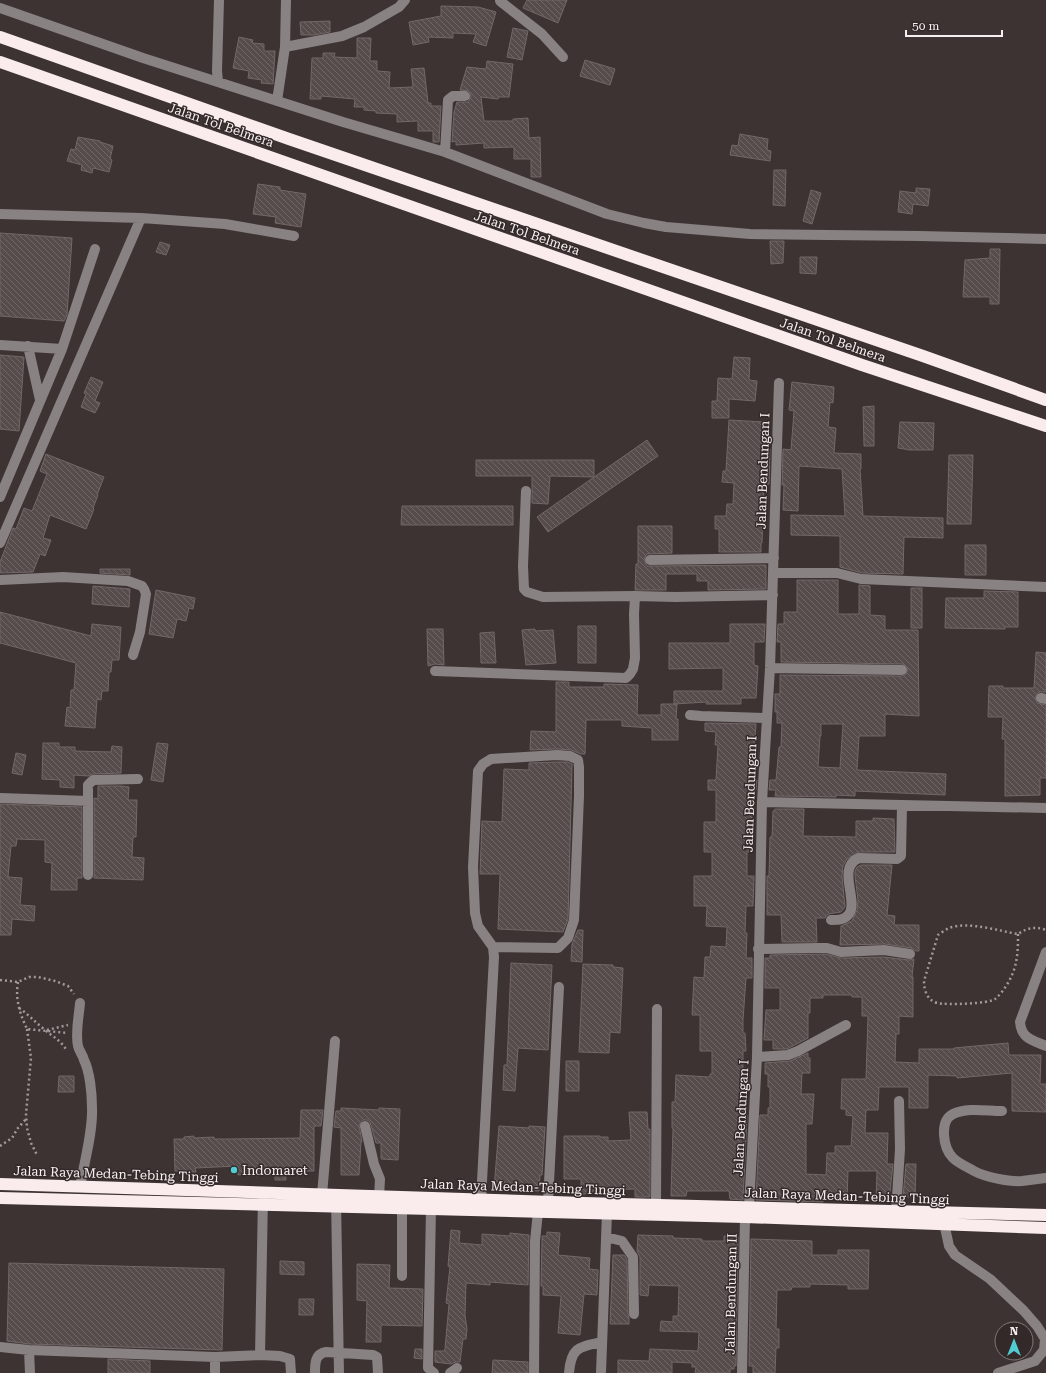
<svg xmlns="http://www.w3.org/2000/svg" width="1046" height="1373" font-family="'Roboto Serif',serif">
  <defs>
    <pattern id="building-back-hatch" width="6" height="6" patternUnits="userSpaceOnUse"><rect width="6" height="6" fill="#574c4c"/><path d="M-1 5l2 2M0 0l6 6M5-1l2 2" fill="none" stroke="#706666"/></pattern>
  </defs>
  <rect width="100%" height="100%" fill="#3d3333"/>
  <path fill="url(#building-back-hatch)" stroke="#736767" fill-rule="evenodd" d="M527 0H567L558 23 523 8Z
    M441 6 478 7 496 12 486 46 473 42 476 34 453 33V38L428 37 429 42 413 45 409 22 441 16Z
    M330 21V32L314 35H301L300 22Z
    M513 28 528 31 522 60 507 57Z
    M239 37 253 40 252 43 264 44V51H275L273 84 261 83 262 80 248 78 249 71 233 68Z
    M357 38H371L370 61H377V71L390 72 389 88 413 87 411 69 424 68 428 103H431V106H441L439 142H433V131H418V121L397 122V114L376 113V111L364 110V107H354L355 99 321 96V99H310L312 58H323V53H335L334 57 357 58Z
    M585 60 615 69 610 85 580 76Z
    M487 61 513 64 509 97H499L498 99 481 97 484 121H513V119L528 118 529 138 540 137 541 177H531V159H514V147L484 148V143L456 145V141L452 142 454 112 457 102H468L471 96 469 91 460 90 467 67 486 69Z
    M740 134 768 139 767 150 771 151 770 161 730 155 732 145 738 146Z
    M78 137 100 141V142L113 146 110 159 112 160 109 172 93 168 92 173 81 170 82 165 67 161 71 149 75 150Z
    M774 170H786L785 206 773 205Z
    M258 184 280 187V190L306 194 301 227 275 223 276 217 253 214Z
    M916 188 930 189 928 206 913 204 912 214 898 212 900 191 916 193Z
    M811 190 821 193 812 224 803 221Z
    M0 233 72 238 67 315 64 321 0 316Z
    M770 241H784L783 263 771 264Z
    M160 242 170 245 166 255 156 252Z
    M990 249H1000L999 304H990V297H963L965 260 990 258Z
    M800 257H817L816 274 800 273Z
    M0 355 24 357 19 431 0 429Z
    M734 357 750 358 749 380 757 381 755 401 729 399V418H712V401H717L718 378 732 379Z
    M91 377 103 382 95 401 100 403 95 413 81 407 86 394 84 393Z
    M792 382 834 387 833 403 830 402 828 427 836 428 834 453 861 454V469H860L863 516 943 518V538L904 537 903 574 862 573 840 567V536L791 535V515L845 516 842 469 799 466 798 511 783 510 784 485H782L783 449 791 450 794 411 789 410Z
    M874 406V446H864L863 407Z
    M729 420 764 422 763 435H769L768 449H770L769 484H764L762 543H761V552H719V529H715V516H726L727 504H733L734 483 722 482 723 471H726Z
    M900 422 934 423 933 450H910L898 448Z
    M647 440 658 456 548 532 537 517Z
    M46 454 104 477 97 495H98L93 508 94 509 86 529 50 515 43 538 51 540 45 556 40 554 33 572 0 573V562L13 528 16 529 24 508 32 511 47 474 40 471Z
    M949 455H973L971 524H947Z
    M476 460H594V477L550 476 548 504 532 503V476H476Z
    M402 506H513V525H401Z
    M638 526H672V553L647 554 645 557 644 560 647 566 766 565V589L708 590V581H697V574H666V590H635L636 564H638Z
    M965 545H986V575H965Z
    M100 569H130V575L100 573Z
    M797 580H838V614H859V585L870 586V615L885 616V630H918L919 716 885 714V736H859L857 770 946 774 945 795 855 791V796L836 795V797L775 796 776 790H769L770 780H776L779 747H781L782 723H777V712H775V694H780V675L902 676 905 675 908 670 907 667 902 664 781 662V642H777L778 624H784V612H797ZM821 724H843L840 768 818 767 820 736H821Z
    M93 586 130 589 129 607 92 604Z
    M911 588H922V628H911Z
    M156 590 195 598 193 609 189 608 186 621 177 619 173 638 149 634Z
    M984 591 1018 592V627H1005V629L945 628 946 598H984Z
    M0 612 91 636 92 624 121 627 119 660H112L111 672H109L108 691H102L101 700 97 699 95 728 65 726 67 707 70 708 71 690H74L76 663 0 643Z
    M730 624H765L764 642H754V665L758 666 756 698H741V704H706L707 702 674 704V691H723V668L669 669V643H730Z
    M578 626H596V663H578Z
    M427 629H443L444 665 435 664 428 666Z
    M535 629V631L553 630 556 663 526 665 522 630Z
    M494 632 496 663H481L480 633Z
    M1036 652 1046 653V692H1039L1035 697 1037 703 1046 705V778H1040V795L1005 796V739H1002L1003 717H988L989 686H1003V688H1034Z
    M556 682H569V687H604V684L638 685 637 715H661V704H677L676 719H678V740H652V728L622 726V720H586L585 754H581L571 750 557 749 530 750 531 731 556 732Z
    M705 723 756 724 752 780H757L756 790H752V820H749V852H747V876H754L753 906H746L745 933H747L746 958H752V978H746L743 1020V1033H745L746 1051H743V1074H746L744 1112H746V1115H747L743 1200 730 1199 729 1191H687L686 1196H671L673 1128H672V1102H675L676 1075 710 1077V1074H712V1051H700V1015H692L694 977 704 978 705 957H710L711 946 726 947 727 927 706 926 707 906H694V876H712V852H704V822H716V790H708V780H716L718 745H715L716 732 705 731Z
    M43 743H59V747H75V751L111 752 112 746 122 747 121 773 93 774 88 776 74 775V788L60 787V780L42 779Z
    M157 743 168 744 163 782 151 780Z
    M16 753 26 755 22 775 12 773Z
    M557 762H568L572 764V767L568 919 563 932 498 929 500 874H480L482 821 502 822 504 769 529 770V763Z
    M98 786H121L129 787 128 800H137L136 837H133L132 857 144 858 143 880 94 878V798L98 799Z
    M0 804 82 807V878H77V890H51L52 863 45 862V840L17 839 16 846H11L8 877 22 878 20 905 35 906 34 921 12 919 11 935H0Z
    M775 809H804L803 836 856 837V821H873V818L894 819 895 852H859L847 859 843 866 842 876 845 907 841 912 828 914 825 918H816L817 942H782L781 915H767V876H769L770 837H772L773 811H774Z
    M861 865H892L887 915 895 916 894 925H919V951H916L911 948 885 944 840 945 841 926 852 921 857 910 858 900 855 876V871L857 867Z
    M578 930H583L582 962 571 961 572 944Z
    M826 954 841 958 884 957 909 960 914 959 912 977H913V1017L899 1016V1034H896L895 1062 919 1063V1049H954V1048L1008 1043 1009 1055H1041L1040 1084H1046V1112L1012 1111V1073L957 1078V1076L928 1075V1108H909V1087H879L878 1110H866L865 1133H888L887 1164H893L889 1201H876L877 1171H848L847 1200 823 1199V1202L756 1200 760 1115H768V1108H770V1087H768V1074H765V1063L790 1061 808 1053V1058H810V1073H802L801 1094H814L812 1124H806V1174L826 1175 827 1153H835V1146H851L853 1116 846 1115V1109H841L842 1079H866L868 1016H862V997H852V995H823V998H810V1013H808V1038L787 1049H773V1040H764L766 1010H780V988H765V958H770V955Z
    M511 963 552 965 548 1050 518 1048 515 1091 503 1090 504 1065H507Z
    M583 964 613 965V967L623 968 620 1033 610 1032 609 1053 579 1052Z
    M566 1061H579V1091H566Z
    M59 1076H74V1092H58Z
    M341 1108 379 1110V1108L400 1109 398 1160 381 1159V1143H376L370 1122 367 1120H363L359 1125 362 1142H361L359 1175H341V1128L334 1127 336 1111H341Z
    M301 1110H323L321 1126H314V1171H285L286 1180H275V1175L246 1176V1174L238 1175V1166L195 1168 196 1172 175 1171 174 1139H184V1137L194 1136V1138L214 1137V1139H226L300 1138Z
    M629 1112H647L648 1129H650V1197H635V1189L593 1190V1194H581V1179H564V1136H600V1137H608V1141L631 1140Z
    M499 1126 529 1128V1126L545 1127 542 1175H540L539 1191 494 1189Z
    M906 1164H916L915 1197H903Z
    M451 1230 460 1231 459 1243 482 1245V1234L510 1236V1233L529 1235 528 1285 490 1282V1285L466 1283 465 1315 467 1329 466 1339H463L460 1362H456L451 1364 435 1362V1351H444L445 1349 449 1304 446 1303 450 1267 448 1266Z
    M547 1232 560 1233 558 1255 590 1258 589 1269 598 1270 597 1295 584 1294 580 1335 558 1333 561 1296 543 1295V1286H541L542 1241V1236H547Z
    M638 1235 673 1236V1238L702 1239V1241H724V1236L738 1237 736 1366H734V1369H730V1373H695L696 1367H692V1363L672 1362V1373H618V1360L649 1361 650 1349 698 1351 699 1332 660 1331 661 1321 673 1322V1316H678L679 1286 649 1285 648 1296 640 1295V1257L637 1251Z
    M751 1239 812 1241V1255H838V1250H869L868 1289H848V1285L810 1284V1287H792L791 1290H777L776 1329H779V1348H776L775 1373H753V1366H749Z
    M613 1255H624L627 1259 628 1314 629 1318V1324H610Z
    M280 1261 304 1262V1275L280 1274Z
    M9 1263 224 1269 222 1350 29 1344 7 1341Z
    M357 1264 390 1265 389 1288 423 1289 422 1326 381 1325V1342H366L367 1301 357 1300Z
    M299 1299H314L313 1315H299Z
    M415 1349H422V1359L414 1358Z
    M108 1359 150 1361V1373H108Z
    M493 1360 528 1362V1373H492Z"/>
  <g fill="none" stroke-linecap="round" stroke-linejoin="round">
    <path stroke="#a29a9a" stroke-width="2.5" stroke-dasharray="2 3" stroke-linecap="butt" d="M1018 934C1018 943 1018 953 1016 962 1014 974 1005 991 995 999 989 1004 945 1005 937 1003 927 1000 924 990 924 981L938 935C941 933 945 930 949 928 968 921 999 931 1018 934 1027 928 1035 926 1046 930
      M0 980 18 982 29 977H38L55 981 68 986 74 994
      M18 982C15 999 20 1014 27 1029L67 1033
      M19 1008C29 1015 35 1022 44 1029 54 1038 60 1039 67 1051
      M27 1029 31 1058 26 1114 27 1128 31 1143 37 1155
      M47 1030 68 1025
      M0 1146 12 1138 18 1128 26 1119"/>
    <path stroke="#888282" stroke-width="10" d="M500 1 542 34 563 57
      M0 8 143 58 343 122 445 152 607 214 644 223 666 227 750 234 919 236 1046 239
      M285 47 342 36 364 27 399 7 405 0
      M218 81 217 71 219 0
      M277 101 285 47 286 0
      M445 152 448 100 453 96H465
      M0 214 141 218 225 224 294 236
      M0 345 62 349
      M28 346 40 400
      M526 491 523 566 524 589 527 592 543 597 635 596
      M0 497 62 349 95 249
      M0 543 141 218
      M650 560 774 558
      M773 573H837L861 579 1046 587
      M0 580 63 577 128 581 142 586 144 589 146 594 140 632 133 655
      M770 668 902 670
      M435 671 626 678 630 674 633 669 635 658 634 614 635 596 675 597 773 595
      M1041 698 1046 699
      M690 715 701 716 767 718
      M0 798 88 801V785L93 780 138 779
      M762 802 1046 808
      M88 875V801
      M831 920C838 920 845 920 849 914 859 901 836 867 859 858L897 859 901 856 902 805
      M758 949 817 948H827L841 952 884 950 910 954
      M1046 952 1020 1022C1021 1038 1032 1040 1046 1046
      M80 1003C79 1017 75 1032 78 1046 79 1051 83 1055 84 1060 90 1072 92 1094 92 1108 93 1132 84 1163 80 1187
      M757 1057 788 1055 798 1051 846 1025
      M1002 1111C987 1111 967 1107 953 1114 939 1121 943 1148 953 1158 958 1163 967 1167 974 1171 985 1177 1009 1182 1022 1181 1030 1180 1038 1179 1046 1178
      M365 1126 374 1164 380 1179 379 1197
      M322 1195 335 1041
      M263 1197 260 1355 280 1356 290 1359 291 1373
      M336 1199 339 1373
      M481 1200 494 957 493 947 478 926 475 913 473 867 478 771 483 764 491 759 557 755 570 756 578 760 579 767V796L574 920 568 938 558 948 493 947
      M548 1202 559 987
      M656 1205 657 1009
      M402 1207V1276
      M749 1207 757 1057 762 802 770 668 779 383
      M431 1208 428 1368 434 1373
      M896 1212 900 1149 899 1101
      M944 1223 949 1246 955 1255 990 1279 1024 1311 1037 1326 1045 1339 1044 1350 1035 1361 998 1373
      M606 1237 622 1241 633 1257 634 1314
      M0 1347 29 1350 215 1357 260 1355
      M29 1350 30 1373
      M215 1373V1357
      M315 1373C315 1363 315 1354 326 1352L373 1355 377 1357 378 1373
      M450 1373 457 1368
      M534 1373 535 1241 538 1212
      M569 1373C571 1347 579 1347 602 1342
      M601 1373 607 1213
      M742 1373 745 1217"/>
    <path stroke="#faecec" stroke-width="12" d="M0 37 289 139 923 356 1046 400
      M0 62 862 365 1046 426
      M0 1184 583 1203 1046 1215
      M0 1198 745 1217 1046 1228"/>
  </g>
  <circle fill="#51ccd2" stroke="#332929" stroke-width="1.5" cx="234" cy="1170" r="4"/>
  <g text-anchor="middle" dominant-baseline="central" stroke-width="3" stroke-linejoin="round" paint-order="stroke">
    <g font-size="13" fill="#f6efef" stroke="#332929">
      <text transform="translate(221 125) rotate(19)">Jalan Tol Belmera</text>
      <text transform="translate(527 233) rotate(19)">Jalan Tol Belmera</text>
      <text transform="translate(833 340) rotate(19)">Jalan Tol Belmera</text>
      <text transform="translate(763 471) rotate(-88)">Jalan Bendungan I</text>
      <text transform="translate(750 794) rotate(-88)">Jalan Bendungan I</text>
      <text transform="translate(741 1118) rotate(-87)">Jalan Bendungan I</text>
      <text transform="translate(116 1174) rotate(2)">Jalan Raya Medan-Tebing Tinggi</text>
      <text transform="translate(523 1187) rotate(2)">Jalan Raya Medan-Tebing Tinggi</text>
      <text transform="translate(847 1196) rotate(2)">Jalan Raya Medan-Tebing Tinggi</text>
      <text transform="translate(731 1294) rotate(-89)">Jalan Bendungan II</text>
    </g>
    <g font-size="13" fill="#f6efef" stroke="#332929" text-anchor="start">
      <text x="242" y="1170">Indomaret</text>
    </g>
  </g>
  <g transform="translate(1014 1341)"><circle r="19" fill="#332929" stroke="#817878"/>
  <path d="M0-3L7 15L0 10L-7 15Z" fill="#51ccd2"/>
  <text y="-6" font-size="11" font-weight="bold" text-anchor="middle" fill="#f6efef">N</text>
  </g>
  <path d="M906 30v6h96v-6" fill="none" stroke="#f6efef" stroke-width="2"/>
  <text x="912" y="30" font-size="12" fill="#f6efef" stroke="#332929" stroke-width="3" paint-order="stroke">50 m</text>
</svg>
